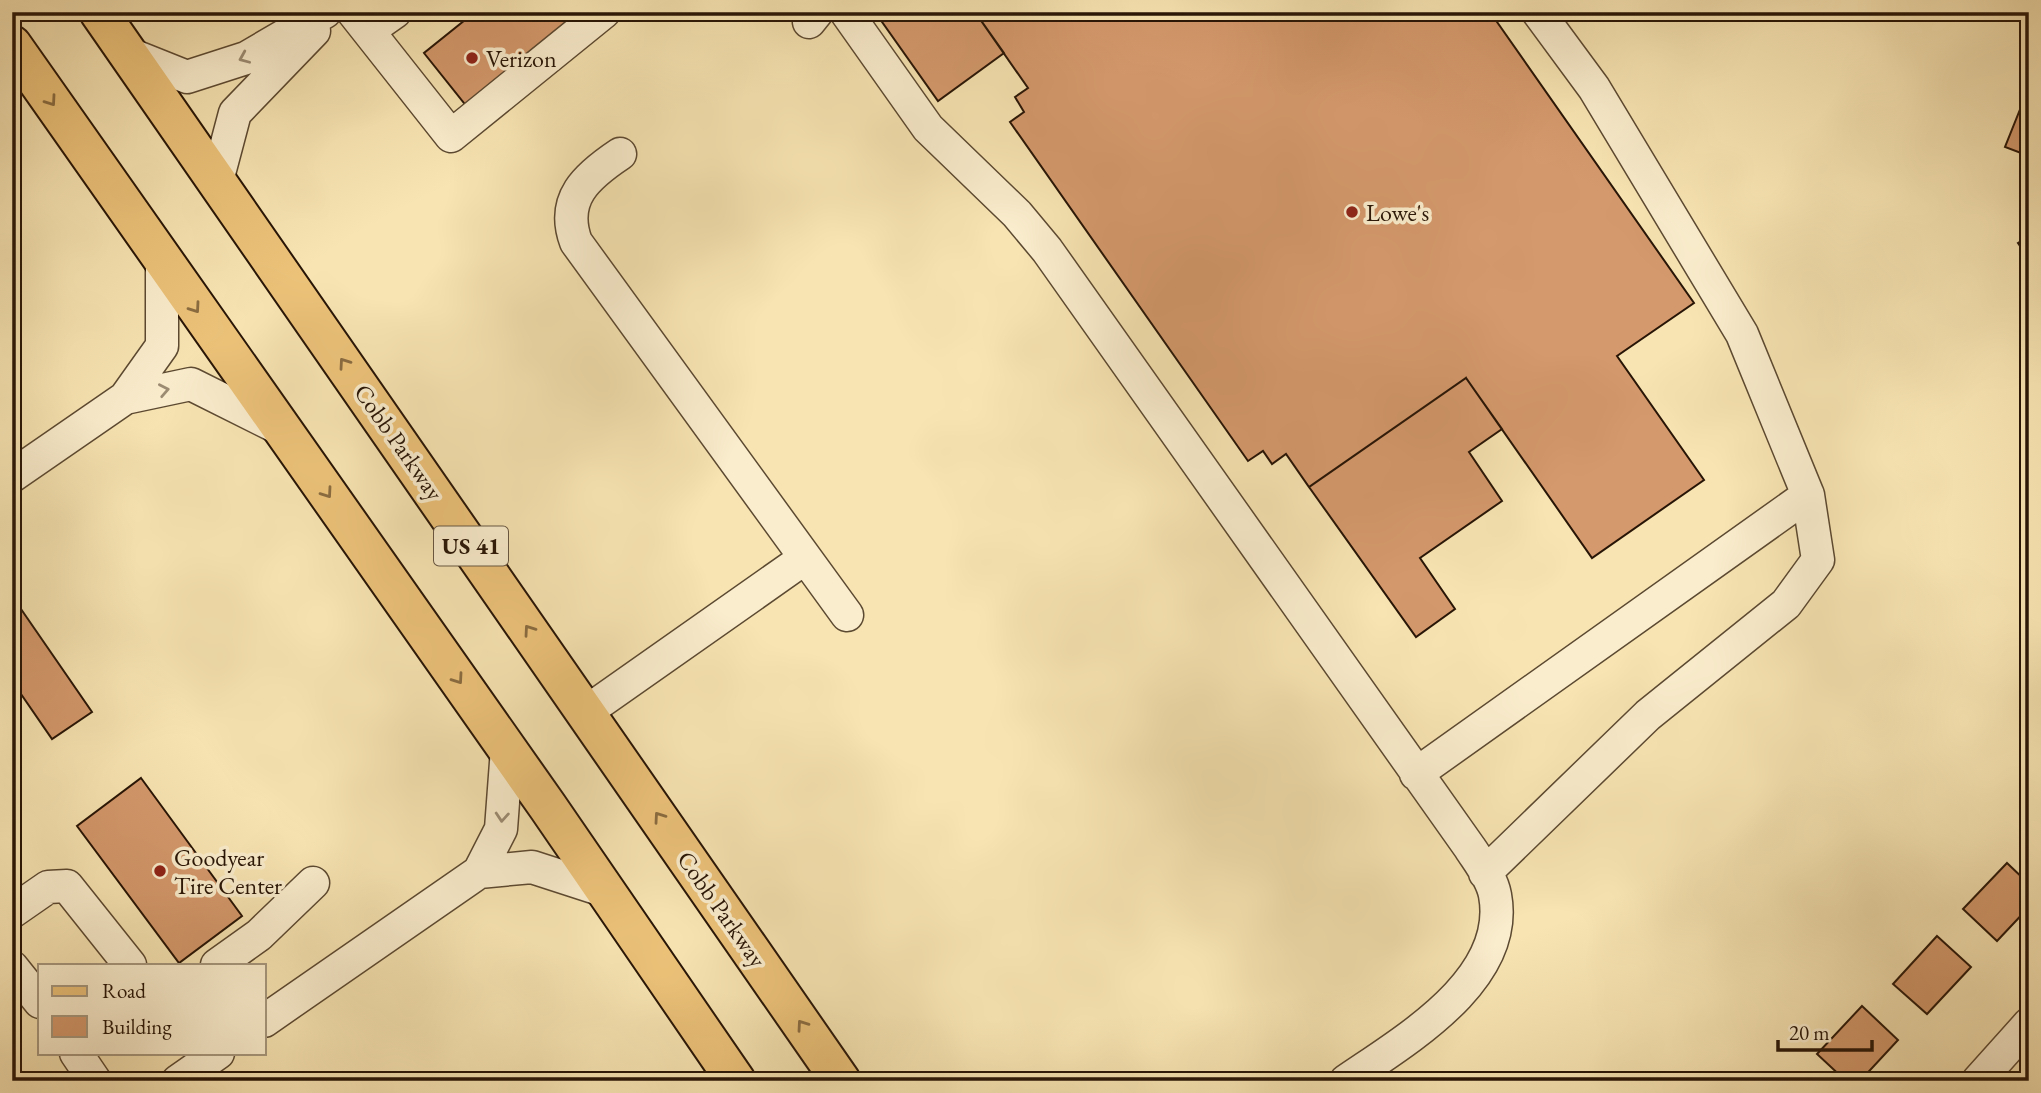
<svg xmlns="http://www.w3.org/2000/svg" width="2041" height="1093" font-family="'EB Garamond',serif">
  <rect width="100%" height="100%" fill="#f7e4b2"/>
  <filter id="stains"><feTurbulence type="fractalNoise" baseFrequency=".00286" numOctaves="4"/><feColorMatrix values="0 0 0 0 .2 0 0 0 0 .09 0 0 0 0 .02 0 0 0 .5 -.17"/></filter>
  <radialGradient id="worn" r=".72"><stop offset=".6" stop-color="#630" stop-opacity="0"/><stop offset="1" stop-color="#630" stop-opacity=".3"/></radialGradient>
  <path fill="#d4996c" stroke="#281506" stroke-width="2" d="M475 12H588L468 108 424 53Z
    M875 12H975L1004 53 938 101Z
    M975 12H1490L1694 303 1617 356 1704 480 1592 558 1466 378 1309 487 1286 454 1272 464 1263 451 1248 461 1010 122 1024 112 1015 97 1028 88Z
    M2029 87V156L2005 147Z
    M2029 236V259L2018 243Z
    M1466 378 1502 429 1469 452 1502 501 1420 558 1455 609 1416 637 1309 487Z
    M12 596 92 712 52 739 12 681Z
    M141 778 242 916 179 963 77 826Z
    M2007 863 2029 884V907L1997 941 1963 909Z
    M1937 936 1971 967 1927 1014 1893 984Z
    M1862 1006 1898 1040 1860 1081H1846L1817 1054Z"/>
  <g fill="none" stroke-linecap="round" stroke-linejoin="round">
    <g stroke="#5c4931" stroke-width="35">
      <path id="minor" d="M353 12 451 136 604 12
        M846 12 928 128 1017 214 1047 250 1470 848C1479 862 1492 878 1495 895 1511 980 1404 1041 1346 1081
        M809 22 817 12
        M368 31 395 12
        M127 53 187 77 246 58 325 12
        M620 154C587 176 560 199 576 242L847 615
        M217 181 235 113 314 31
        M162 259V346L125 398 191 384 281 429
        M12 476 125 398
        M586 712 805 558
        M507 749 501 829 479 872 532 867 606 891
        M1416 774 1808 495 1742 334 1594 88 1538 12
        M1485 873 1648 715 1786 604 1818 560 1808 495
        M12 912 48 887 67 886 130 965
        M217 965 259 935 313 883
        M12 967 40 1002
        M264 1021 479 872
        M76 1053 95 1081
        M178 1081 218 1053
        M1978 1081 2029 1024"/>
    </g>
    <g stroke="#281506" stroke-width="42">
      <path id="major" d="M99 12 841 1081
        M12 45 548 807 736 1081"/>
    </g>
    <use href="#minor" stroke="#faedcd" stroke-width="32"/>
    <use href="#major" stroke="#ecc279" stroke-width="38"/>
  </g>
  <defs><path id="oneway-chevron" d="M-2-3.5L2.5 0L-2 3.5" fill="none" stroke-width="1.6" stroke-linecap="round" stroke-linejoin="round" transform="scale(1.75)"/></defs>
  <g stroke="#9c8c73">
    <use href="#oneway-chevron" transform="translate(244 58) rotate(157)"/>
    <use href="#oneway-chevron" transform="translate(164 390) rotate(-11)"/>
    <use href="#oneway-chevron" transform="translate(502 817) rotate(94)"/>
  </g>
  <g stroke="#8a6c40">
    <use href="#oneway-chevron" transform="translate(51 101) rotate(55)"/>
    <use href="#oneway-chevron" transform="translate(195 308) rotate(55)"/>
    <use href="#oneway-chevron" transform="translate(344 363) rotate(-125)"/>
    <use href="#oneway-chevron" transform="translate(327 493) rotate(55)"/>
    <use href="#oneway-chevron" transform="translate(529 630) rotate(-125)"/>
    <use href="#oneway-chevron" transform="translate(458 679) rotate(55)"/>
    <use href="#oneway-chevron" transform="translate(659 817) rotate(-125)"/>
    <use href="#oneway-chevron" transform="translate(802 1025) rotate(-125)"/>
  </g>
  <g fill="#8f2418" stroke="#faedcd" stroke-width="2.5">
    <circle cx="472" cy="58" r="7"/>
    <circle cx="1352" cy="212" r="7"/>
    <circle cx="160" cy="871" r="7"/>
  </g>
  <g text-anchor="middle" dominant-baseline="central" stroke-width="7" stroke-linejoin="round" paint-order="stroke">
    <rect fill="#faedcd" stroke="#675642" stroke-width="2" x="434" y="526.5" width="74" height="39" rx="5"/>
    <g font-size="23" font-weight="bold" fill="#281506">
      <text x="471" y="546">US 41</text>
    </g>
    <g font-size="24" fill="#281506" stroke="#faedcd" text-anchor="start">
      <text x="486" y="58">Verizon</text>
      <text x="1366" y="212">Lowe's</text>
      <text x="174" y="857">Goodyear<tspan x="174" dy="28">Tire Center</tspan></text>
    </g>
    <g font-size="24" fill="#281506" stroke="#faedcd">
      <text transform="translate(399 442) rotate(55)">Cobb Parkway</text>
      <text transform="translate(722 909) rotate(55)">Cobb Parkway</text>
    </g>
  </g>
  <rect width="2041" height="1093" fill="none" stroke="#f7e4b2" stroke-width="42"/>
  <rect x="14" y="14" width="2013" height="1065" fill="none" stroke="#281506" stroke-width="3.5"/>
  <rect x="21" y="21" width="1999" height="1051" fill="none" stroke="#281506" stroke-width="2"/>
  <rect x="38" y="964" width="228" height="91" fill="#faedcd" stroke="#a6977d" stroke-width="2"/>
  <rect x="52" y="986" width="35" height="10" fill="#ecc279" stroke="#a6977d" stroke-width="2"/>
  <text x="102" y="998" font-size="21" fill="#281506">Road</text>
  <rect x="52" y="1016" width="35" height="21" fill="#d4996c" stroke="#a6977d" stroke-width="2"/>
  <text x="102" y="1034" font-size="21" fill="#281506">Building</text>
  <path d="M1778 1040v10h94v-10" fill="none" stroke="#281506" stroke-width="3.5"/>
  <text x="1789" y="1040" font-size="21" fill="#281506" stroke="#faedcd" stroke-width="5" paint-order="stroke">20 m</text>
  <rect width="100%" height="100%" filter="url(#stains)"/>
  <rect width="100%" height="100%" fill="url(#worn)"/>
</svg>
